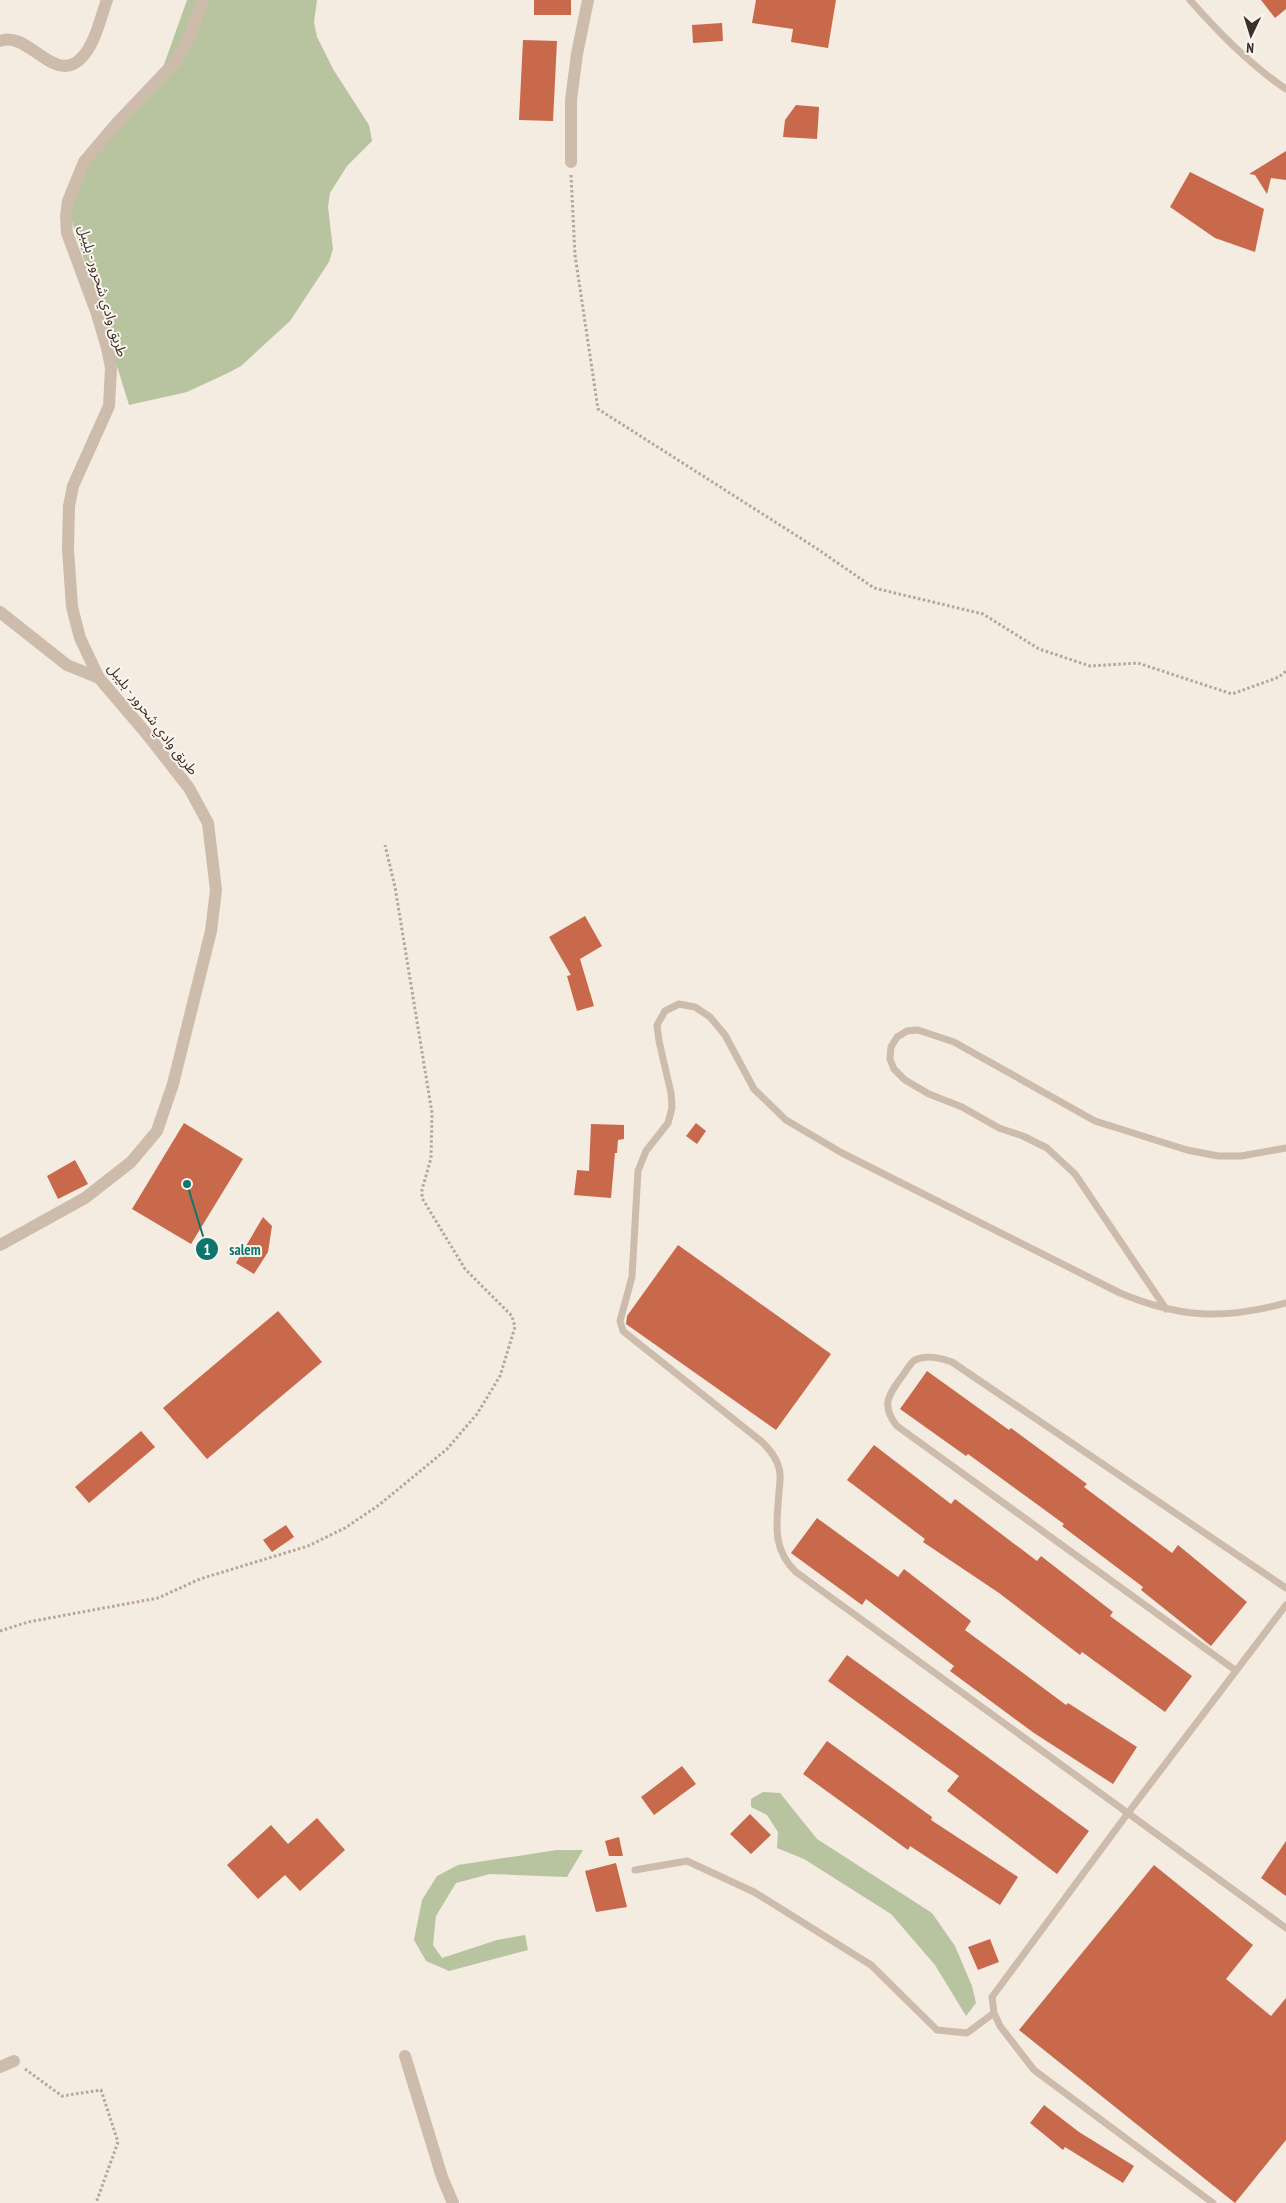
<svg xmlns="http://www.w3.org/2000/svg" width="1286" height="2203" font-family="'PT Sans Narrow','Noto Sans Arabic',sans-serif">
  <rect width="100%" height="100%" fill="#f4ebe1"/>
  <path fill="#b8c4a0" d="M187 0H317L314 22 317 37 333 69 369 125 372 141 347 166 330 193 328 207 333 249 329 262 290 321 241 366 228 373 187 392 129 405 70 215V188L161 73Z
    M763 1792 780 1793 817 1839 932 1913 955 1946 972 1986 976 2003 966 2016 935 1965 891 1914 804 1859 777 1848 778 1832 767 1815 751 1807V1799Z
    M557 1850H583L567 1877 490 1874 456 1883 436 1916 433 1945 442 1958 497 1940 525 1935 528 1950 449 1971 426 1961 414 1940 422 1900 437 1876 458 1865Z"/>
  <path fill="#c8694b" d="M534 0H571V15H534Z
    M756 0H836L828 48 791 42 793 29 752 23Z
    M1261 0H1286V9L1275 18Z
    M722 23 723 41 693 43 692 25Z
    M523 40 557 41 553 121 519 120Z
    M796 105 819 107 817 139 783 137 785 120Z
    M1286 151V180L1271 178 1267 194 1255 175 1249 174Z
    M1190 172 1264 209 1255 252 1215 238 1170 207Z
    M585 916 602 946 580 959 594 1006 577 1011 567 976 571 975 549 937Z
    M184 1123 243 1159 191 1244 132 1209Z
    M696 1123 706 1131 697 1144 686 1136Z
    M591 1124 624 1125V1139L618 1140 617 1153H615L611 1198 574 1195 577 1170 589 1171Z
    M75 1160 88 1184 58 1199 47 1176Z
    M263 1217 272 1226 268 1252 254 1274 236 1263Z
    M678 1245 831 1354 776 1430 626 1324 627 1316Z
    M278 1311 322 1362 207 1459 163 1408Z
    M927 1371 1009 1430 1011 1428 1087 1484 1084 1487 1172 1553 1178 1545 1247 1602 1211 1646 1141 1590 1143 1587 1062 1526 1064 1524 968 1454 966 1456 900 1409Z
    M141 1431 155 1447 89 1503 75 1487Z
    M874 1445 951 1504 955 1499 1037 1561 1041 1556 1113 1612 1110 1616 1192 1676 1165 1712 1082 1652 1080 1655 999 1593 923 1542 925 1539 847 1480Z
    M817 1518 898 1577 904 1569 971 1621 965 1630 1066 1705 1068 1703 1137 1747 1113 1784 1034 1733 950 1671 954 1666 866 1599 862 1605 791 1553Z
    M286 1525 294 1537 272 1552 263 1540Z
    M847 1655 1089 1831 1057 1874 947 1791 959 1776 828 1681Z
    M827 1741 932 1817 931 1820 1018 1877 1000 1905 910 1846 908 1850 803 1774Z
    M682 1766 696 1784 654 1815 641 1797Z
    M750 1814 771 1835 751 1854 730 1834Z
    M317 1818 345 1850 300 1891 285 1875 258 1899 227 1865 271 1825 288 1844Z
    M619 1837 623 1856H609L605 1841Z
    M1286 1841V1896L1261 1878Z
    M616 1863 627 1907 596 1912 585 1871Z
    M1154 1865 1253 1945 1226 1979 1271 2016 1286 1998V2140L1235 2203 1019 2030Z
    M990 1939 999 1962 978 1970 968 1947Z
    M1044 2105 1079 2132 1134 2166 1123 2183 1065 2147 1063 2150 1030 2123Z"/>
  <g fill="none" stroke-linecap="round" stroke-linejoin="round">
    <path stroke="#b9a596" stroke-width="3" stroke-dasharray="2.5 2.5" stroke-linecap="butt" d="M571 175 575 255 598 409 816 548 874 588 983 614 1039 649 1090 666 1138 663 1232 694 1279 677 1286 671
      M0 1631 28 1622 158 1598 200 1579 308 1546 345 1528 379 1505 447 1449 477 1414 500 1376 515 1327 512 1316 465 1269 422 1198V1190L431 1158 432 1113 395 887 385 845
      M25 2069 62 2096 101 2090 118 2142 96 2203"/>
    <path stroke="#cdbbac" stroke-width="7" d="M1190 0C1218 32 1250 65 1286 89
      M1286 1303C1223 1320 1180 1318 1120 1293L842 1153 786 1120 754 1089 725 1035 710 1017 695 1007 679 1004 665 1011 657 1025 659 1041 671 1093 672 1108 668 1123 646 1151 638 1171 632 1277 620 1321 623 1331 762 1442C770 1450 776 1457 779 1468 781 1475 780 1484 779 1491 777 1523 771 1548 796 1572L1286 1928
      M1166 1309 1075 1174 1047 1148 1023 1136 999 1128 962 1107 929 1094 905 1080 894 1069 890 1059 891 1047 897 1037 907 1031 918 1030 954 1042 1095 1121 1187 1150 1218 1156H1241L1286 1148
      M1235 1670 897 1426C880 1405 889 1394 903 1375 906 1371 910 1363 915 1360 927 1354 941 1358 952 1362L1286 1588
      M635 1870 687 1861 754 1892 871 1965 937 2030 967 2033 994 2013
      M1213 2203 1034 2070 1000 2026 994 2013 992 1997 1128 1813 1286 1605"/>
    <path stroke="#cdbbac" stroke-width="12" d="M0 41C30 29 58 94 87 51 97 37 101 16 107 0
      M571 162V100L577 54 588 0
      M0 612 67 665 99 678
      M405 2056 442 2177 453 2203
      M0 2067 14 2061"/>
    <path stroke="#cdbbac" stroke-width="12" d="M0 1245 85 1198 131 1162 157 1131 173 1084 211 931 216 890 208 823 189 788 146 733 99 678 80 638 72 607 68 549 69 506 73 486 109 406 111 368 107 348 97 314 67 233 66 216 68 201 84 162 117 123 175 62 189 38 203 0"/>
  </g>
  <g text-anchor="middle" dominant-baseline="central" stroke-width="4" stroke-linejoin="round" paint-order="stroke">
    <g font-size="14" fill="#3b302b" stroke="#fbf5ee">
      <text transform="translate(103 291) rotate(73)">طريق وادي شحرور - بليبل</text>
      <text transform="translate(153 719) rotate(52)">طريق وادي شحرور - بليبل</text>
    </g>
  </g>
  <path fill="none" stroke="#0f766e" stroke-width="2" d="M187 1184L207 1249"/>
  <g fill="#0f766e" stroke="#fbf5ee" stroke-width="2">
    <circle cx="187" cy="1184" r="5"/>
    <circle cx="207" cy="1249" r="12"/>
  </g>
  <g font-size="15" text-anchor="middle" font-weight="bold" fill="#fff">
    <text x="207" y="1255">1</text>
  </g>
  <g font-size="15" text-anchor="middle" font-weight="bold" fill="#0f766e" stroke="#fbf5ee" stroke-width="4" stroke-linejoin="round" paint-order="stroke">
    <text x="245" y="1255">salem</text>
  </g>
  <g transform="translate(1251 35) rotate(184)" stroke="#fbf5ee" stroke-width="4" paint-order="stroke">
  <path d="M0-4L9 19L0 12L-9 19Z" fill="#3b302b"/>
  <text y="-8" font-size="14" font-weight="bold" text-anchor="middle" fill="#3b302b">N</text>
  </g>
</svg>
